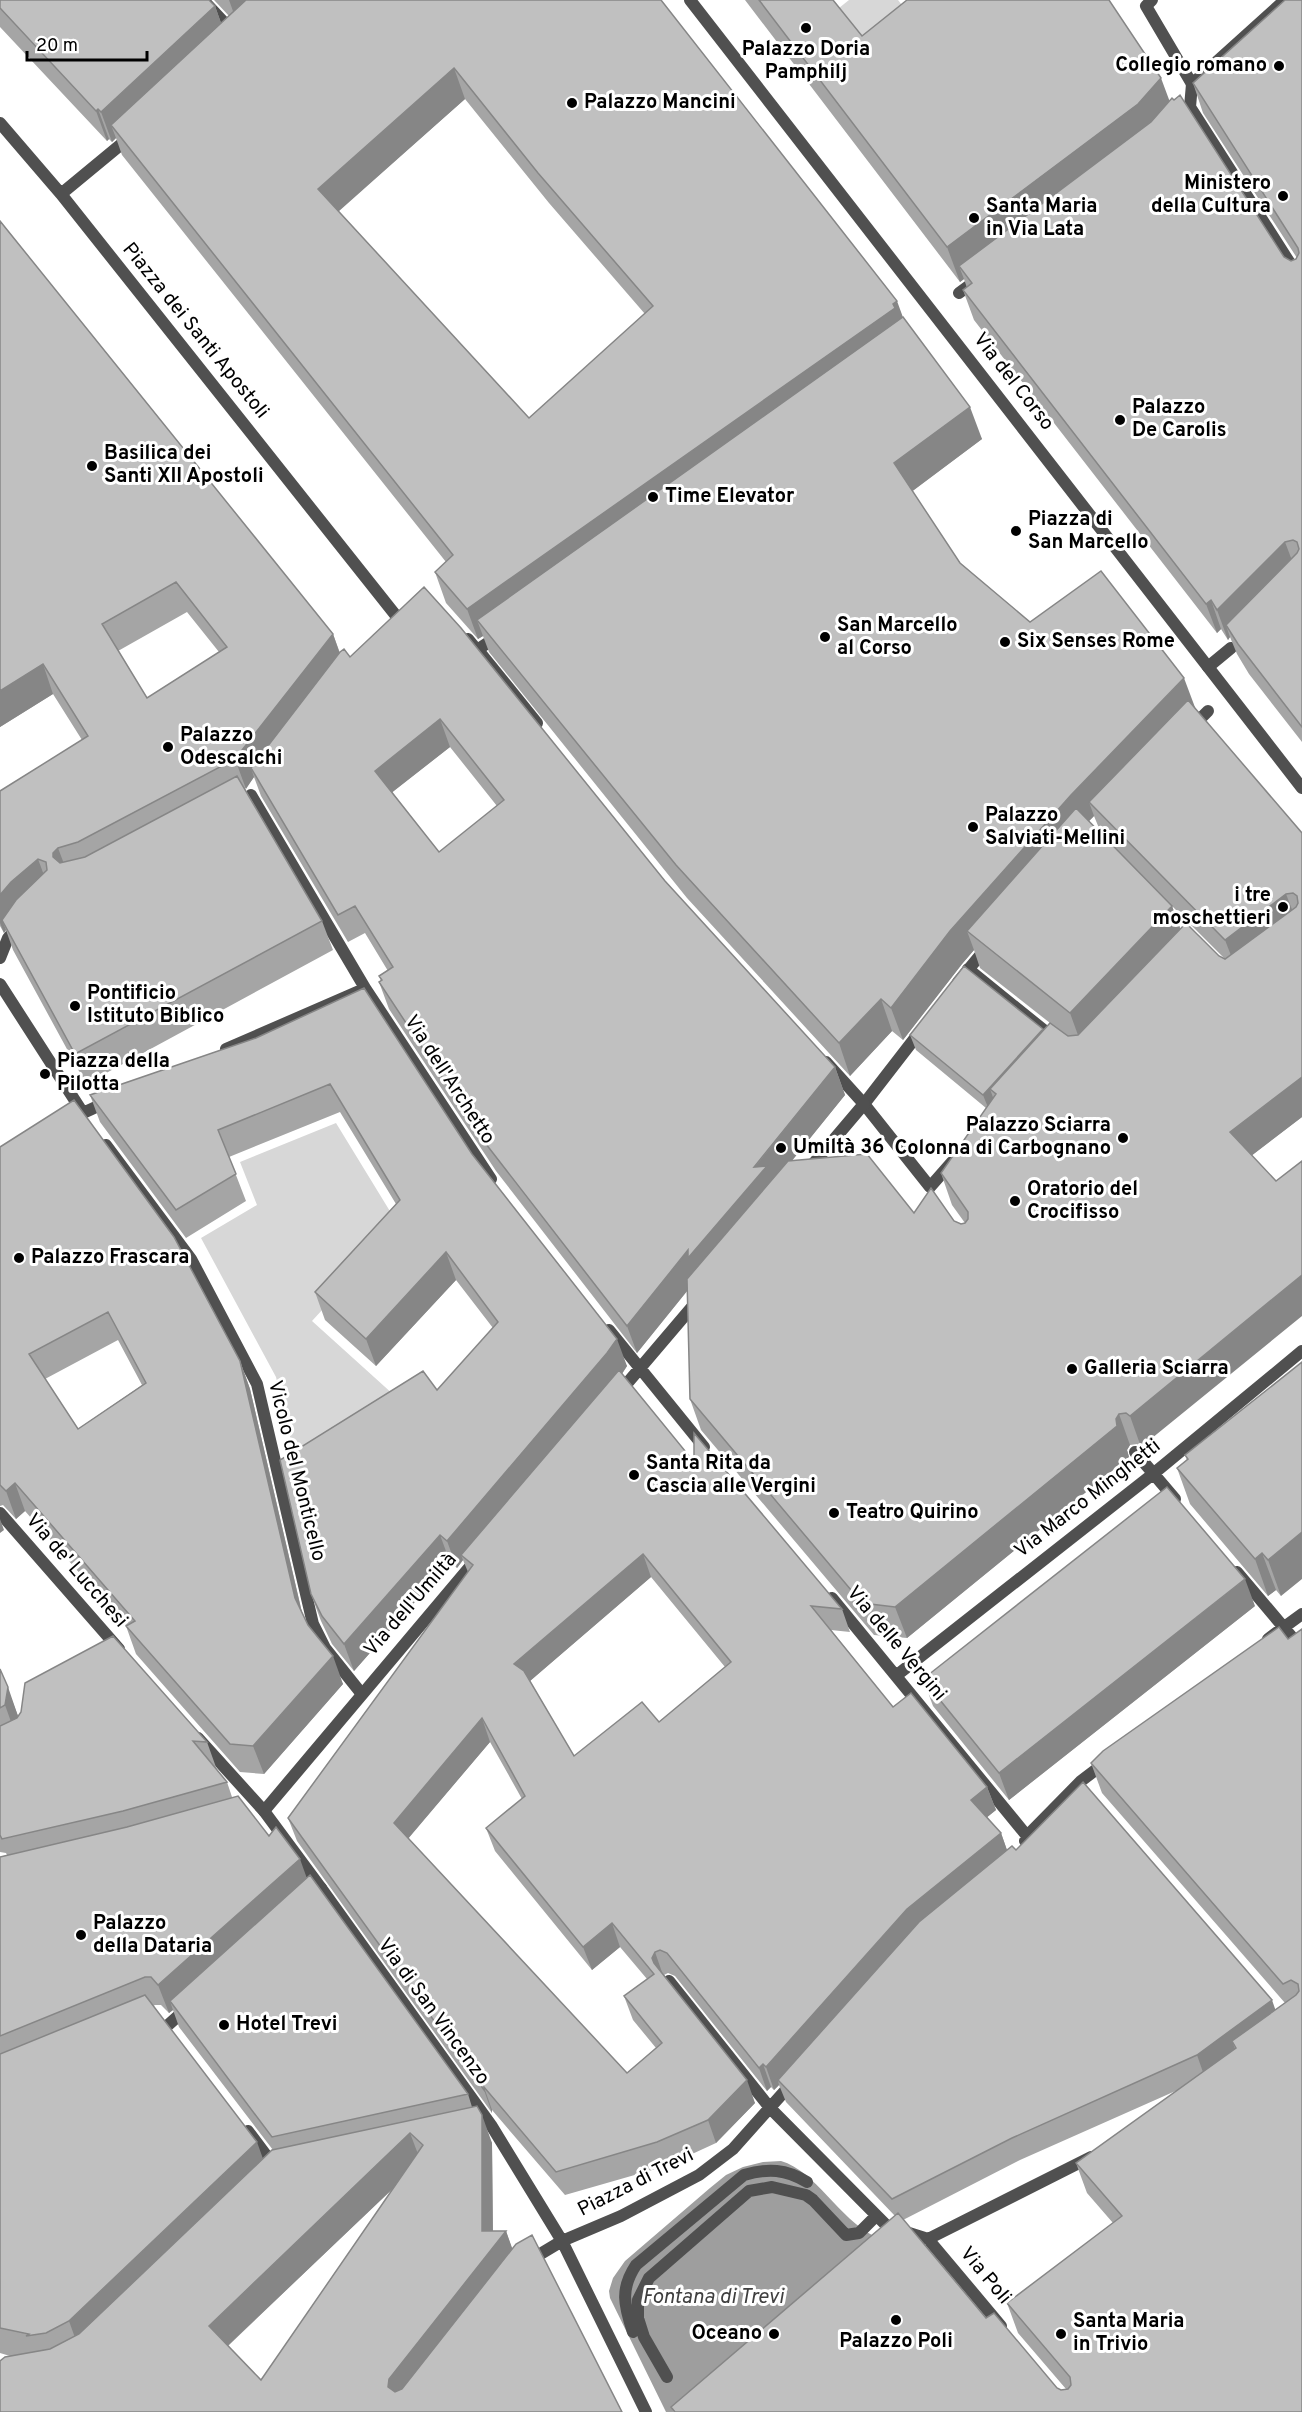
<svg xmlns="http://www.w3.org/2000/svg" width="1302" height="2412" font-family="Overpass,sans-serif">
  <rect width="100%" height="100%" fill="#fff"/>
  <path fill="#d7d7d7" d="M849 0H898L913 19 873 51 839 8Z
    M336 1123 399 1226 312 1321 405 1405 298 1471 276 1377 201 1238 257 1205 240 1162Z"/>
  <path fill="#9e9e9e" d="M781 2161C816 2171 839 2219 874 2236L710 2412H666L610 2298 609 2291 613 2278 625 2261 710 2188 726 2175 743 2167 763 2162Z"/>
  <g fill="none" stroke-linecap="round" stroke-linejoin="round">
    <path stroke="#505050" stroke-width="12" d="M203 0 233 32
      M1190 107 1302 282
      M1190 107 1192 84
      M959 293 978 279
      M478 650 537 723
      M1208 667 1231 648
      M968 969 1056 1040
      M958 982 987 947
      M826 1062 864 1104 930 1187 952 1162
      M864 1104 922 1029
      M106 1145 191 1259 257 1384 313 1624 325 1648 361 1693
      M264 1811 321 1888 314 1895
      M167 2026 186 2009
      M248 2131 275 2167"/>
    <path stroke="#505050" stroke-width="12" d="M690 0 1302 788
      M1152 0 1146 6 1192 84 1285 0
      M0 123 61 194 401 622 407 617
      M61 194 130 137
      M468 639 477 650 498 636
      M1190 729 1208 711
      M251 795 365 988 491 1179
      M0 958 8 938 18 926
      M0 984 83 1113 76 1117
      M226 1049 364 989
      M83 1113 109 1101
      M808 1170 864 1104
      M609 1330 704 1447
      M618 1394 698 1300
      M1135 1452 1175 1499
      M0 1513 119 1649
      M1237 1572 1302 1649
      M832 1598 1027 1836
      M1268 1639 1302 1614
      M897 1675 1153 1474 1302 1351
      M198 1738 264 1811
      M264 1811 478 1557
      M1025 1841 1027 1836 1081 1781 1106 1762
      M321 1888 491 2125 562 2241 646 2412
      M669 1981 770 2108 887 2226 928 2239 1001 2326
      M928 2239 1091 2157
      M527 2262 562 2241 621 2216 699 2175 733 2149 792 2083
      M633 2332C624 2305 620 2289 636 2265L744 2175C768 2168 786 2169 807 2182
      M667 2377 644 2337 638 2318V2300L649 2278 749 2191 772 2187 806 2195 813 2200 846 2235 859 2233 876 2216"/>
  </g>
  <path fill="#a5a5a5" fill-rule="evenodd" d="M0 0 215 6 221 23 229 16 214 0H661L903 318 982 439 912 491 960 563 1030 622 1196 710 1302 833V1117L1252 1155 1141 1447 1137 1444 1130 1445 1127 1450 1129 1457 907 1638 874 1635 701 1430 690 1399 688 1290 637 1353 496 1171 389 1009 379 982 381 981 379 976 388 971 365 933 348 942 261 796 254 777 245 789 322 921 333 950 86 1084 13 950 6 930 4 933 0 926V791L82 740 53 694 0 727V221L333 634 340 653 350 657 424 587 665 881 835 1067 845 1095 792 1160 914 1213 954 1221 961 1224 965 1223 952 1205 941 1173 986 1108 916 1050 910 1035 1043 1029V1030L1050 1023 980 968 974 950 962 964 903 1040 892 1031 850 1076 687 898 489 652 483 636 478 639 446 603 435 572 446 562 122 155 116 138 112 142 109 139 107 141 0 27ZM465 99 549 203 645 314 529 418 338 211ZM187 612 219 652 147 698 118 651ZM450 747 497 806 439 852 392 792ZM1094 816 1101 833 1089 821ZM1172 906 1225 959 1219 956 1180 928Z
    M745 0H833L862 36 1169 101 1284 257 1291 261 1297 258 1203 113 1193 83 1302 0V742L1249 674 1237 654 1230 637 1228 640 1221 629 1217 633 974 320 963 290 967 288 964 279 960 282Z
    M256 1038 472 1154 627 1366 622 1374 694 1462 842 1609 850 1632 831 1630 893 1707 987 1787 996 1810 987 1817 1001 1833 1007 1850H1016L1275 2010 1285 2003 1102 1793 1091 1763 1288 1639 1302 1629V2412H673L671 2407 895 2216 786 2102 779 2085 774 2090 771 2087 767 2091 675 1976 668 1973 664 1975 755 2103 716 2143 666 2166 565 2195 492 2110V2113L297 1841 288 1818 468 1572 463 1560 457 1568 450 1562 354 1671 332 1644 321 1621 311 1594 437 1390 493 1328 456 1280 376 1366 325 1320 315 1292 396 1204 340 1112 229 1157 246 1201 186 1238 100 1122 90 1095ZM651 1577 725 1667 659 1722 574 1756 530 1681ZM490 1742 522 1799 486 1828 495 1851 592 1970 620 1947 647 1979 624 1996 633 2020 656 2048 627 2073 408 1838ZM1180 2089 1076 2163 1087 2193 1113 2223 1007 2303 1018 2333 1066 2389 1061 2390 1057 2388 986 2318 903 2220 1020 2160Z
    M0 1147 240 1361 250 1389 302 1612 308 1625 343 1684 264 1774 240 1772 136 1654 126 1626 25 1511 16 1519 3 1505 0 1506ZM118 1340 142 1385 78 1429 45 1379Z
    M1302 1362 1281 1596 1276 1590 1268 1596 1190 1504 1177 1468 1187 1460 1185 1455Z
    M1255 1606 1009 1800 933 1706 923 1679Z
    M0 1669 18 1716 207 1742 217 1770 227 1782 232 1797 269 1836 307 1878 468 2094 472 2107 492 2143 493 2231H506L512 2249 622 2412H0L10 2356 0 2353V1857L7 1855 6 1853 0 1852ZM155 2005H161L169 2013 173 2010 179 2027 273 2150 263 2159 153 2006ZM394 2187 261 2380 228 2346Z"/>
  <path fill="#868686" d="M229 0H266L238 25Z
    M215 6 226 37 111 125 116 138 112 142 101 112Z
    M454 68 465 99 329 220 318 189Z
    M1161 78 1174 113 959 266 964 279 960 282 947 247Z
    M98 109 109 139 107 141 96 111Z
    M897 301 908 331 477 620 483 636 478 639 467 609Z
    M970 407 982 439 906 496 894 463Z
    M1285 542 1296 571 1226 625 1230 637 1228 640 1217 610Z
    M1211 600 1221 629 1217 633 1206 604Z
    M333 634 343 663 251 768 254 777 246 789 235 759Z
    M43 664 53 694 0 727V691Z
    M1184 678 1196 710 1089 802 1094 816 1083 827 967 931 974 950 962 964 903 1040 891 1008 950 931 1071 795Z
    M440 719 450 747 385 798 375 771Z
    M58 848 69 877 53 857V853Z
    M38 859 49 889 2 920 6 930 4 933 0 923V895L11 882Z
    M1286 894 1298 925 1237 971 1225 940Z
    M1172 906 1185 942 1083 1049 1070 1013Z
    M881 999 892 1031 850 1076 839 1043Z
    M1043 1029 1048 1044 996 1094 990 1089 995 1103 989 1110 983 1095Z
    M835 1067 845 1095 637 1353 627 1326Z
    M1302 1077V1117L1242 1163 1230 1132Z
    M446 1252 456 1280 376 1366 366 1339Z
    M1302 1275V1316L1141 1447 1130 1416Z
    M617 1339 627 1366 617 1381 461 1555 463 1560 457 1568 447 1541Z
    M240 1361 250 1389 305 1626 295 1598Z
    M1119 1414 1130 1445 1127 1450 1129 1457 907 1638 895 1607 1116 1419Z
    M15 1483 25 1511 16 1519 6 1491Z
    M0 1519 4 1530 0 1533Z
    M1302 1532V1579L1281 1596 1268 1560Z
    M440 1535 450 1562 354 1671 344 1644Z
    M1262 1553 1276 1590 1268 1596 1255 1559Z
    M643 1554 651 1577 523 1687 514 1664Z
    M1245 1579 1255 1606 1009 1800 999 1773Z
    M333 1656 343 1684 264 1774 253 1746Z
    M8 1687 18 1716 15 1733 5 1705Z
    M482 1718 490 1742 402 1846 394 1823Z
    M987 1787 996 1810 980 1823 971 1800Z
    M1001 1833 1009 1856 778 2080 779 2085 774 2090 766 2067 907 1909Z
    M300 1859 310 1887 170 2001 173 2010 169 2013 158 1985Z
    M612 1923 620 1947 592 1970 583 1947Z
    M655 1952 663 1975 661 1982 652 1958Z
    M1272 2000 1280 2023 1236 2048 1232 2041 1237 2054 1205 2078 1197 2055Z
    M763 2064 771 2087 767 2091 759 2068Z
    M747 2080 755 2103 716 2143 708 2120Z
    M484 2087 492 2110V2113L484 2090Z
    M482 2115 492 2143 493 2248 506 2231 516 2259 400 2407 388 2387 389 2379 482 2231Z
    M410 2133 421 2162 219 2354 209 2326Z
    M257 2142 267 2170 79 2349 69 2321Z"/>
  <path fill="#c0c0c0" stroke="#868686" stroke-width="1.5" fill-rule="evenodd" d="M0 0H209L215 6 101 112 98 109 96 111 0 8Z
    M246 0H661L897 301 893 304 895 308 467 609 435 572 453 555 111 125ZM454 68 538 173 653 306 529 418 318 189Z
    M759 0H833L862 36 907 0H1109L1161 78 1138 104 947 247Z
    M1285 0H1302V727L1238 644 1226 625 1297 553 1299 549 1297 542 1293 540 1285 542 1217 610 1211 600 1206 604 963 290 972 283 959 266 1151 122 1172 98 1174 100 1180 95 1284 257 1291 261 1296 259 1299 253 1298 248 1193 83Z
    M0 221 333 634 235 759 78 842 58 848 53 853V857L60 863 85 857 237 776 322 921 75 1054 2 920 16 900 47 870 46 862 38 859 11 882 0 895V791L88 736 43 664 0 691ZM176 582 227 647 147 698 102 624Z
    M903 317 970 407 894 463 960 563 1030 622 1101 571 1184 678 1071 795 950 931 891 1008 881 999 839 1043 676 865 477 620Z
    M424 587 461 628 665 881 835 1067 754 1167 767 1166 688 1258V1250L627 1326 486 1144 379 982 382 980 379 976 393 967 355 906 338 915 251 768 340 652 344 649 350 657ZM440 719 504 800 439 852 375 771Z
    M1188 700 1302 833V1077L1230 1132 1276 1181 1302 1161V1275L1130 1416 1126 1413 1119 1414 1116 1419 1117 1426 895 1607 862 1603 690 1399 687 1279 788 1161 867 1154 914 1213 931 1188 954 1221 961 1224 965 1223 968 1219V1212L941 1173 996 1094 990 1089 1050 1023 1068 1036 1078 1035 1186 923 1219 956 1225 959 1296 907 1298 903 1297 896 1293 893 1286 894 1225 940 1089 802Z
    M1076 808 1172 906 1070 1013 967 931Z
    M964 966 1043 1029 983 1095 910 1035Z
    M364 988 472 1154 617 1339 607 1353 447 1541 440 1535 344 1644 322 1616 311 1594 280 1460 423 1371 437 1390 498 1322 446 1252 366 1339 315 1292 400 1200 330 1084 218 1130 236 1174 176 1210 90 1095 256 1038Z
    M74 1100 174 1237 240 1361 295 1598 308 1625 333 1656 253 1746 230 1744 126 1626 135 1621 15 1483 6 1491 0 1485V1147ZM108 1312 146 1383 78 1429 29 1354Z
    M1302 1362V1532L1268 1560 1262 1553 1255 1559 1177 1468 1188 1459 1185 1455Z
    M619 1370 694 1462V1433L842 1609 811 1606 893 1707 911 1693 987 1787 971 1800 1001 1833 907 1909 766 2067 763 2064 759 2068 667 1953 660 1950 655 1952 652 1958 654 1963 747 2080 708 2120 657 2142 556 2172 484 2087V2090L288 1818 473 1565 461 1555ZM643 1554 731 1662 659 1722 642 1702 574 1756 524 1671 514 1664ZM482 1718 525 1796 486 1828 583 1947 612 1923 654 1974 624 1996 662 2043 627 2073 394 1823Z
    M1167 1487 1245 1579 999 1773 923 1679Z
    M1279 1627 1288 1639 1302 1629V2412H675L671 2407 898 2213 986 2318 994 2313 1057 2388 1061 2390 1068 2389 1071 2385 1070 2377 1007 2303 1122 2216 1076 2163 1236 2048 1232 2041 1296 1995 1299 1991 1298 1984 1291 1980 1283 1984 1091 1763 1103 1751Z
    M113 1636 207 1742 193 1741 227 1782 123 1811 2 1839 0 1835V1726L17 1718 21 1712 25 1683Z
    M0 1669 8 1687 5 1705 0 1708Z
    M1083 1782 1272 2000 1197 2055 1012 2138 892 2199 778 2080 919 1922 1012 1846 1016 1850Z
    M238 1796 269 1836 276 1827 300 1859 158 1985 151 1977H145L0 2036V1857L127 1827Z
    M310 1875 468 2094 272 2137 170 2001Z
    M145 1995 257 2142 69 2321 46 2333 26 2336 29 2334 0 2328V2054Z
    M477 2106 482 2115V2231H506L389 2379 388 2387 395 2392 402 2389 516 2244 532 2235 622 2412H0V2361L5 2357 50 2349 79 2334 272 2150ZM410 2133 423 2145 261 2380 209 2326Z"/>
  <g fill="#000" stroke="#fff" stroke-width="2">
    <circle cx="806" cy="28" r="6"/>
    <circle cx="1279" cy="66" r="6"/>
    <circle cx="572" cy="103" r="6"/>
    <circle cx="1283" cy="196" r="6"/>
    <circle cx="974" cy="218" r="6"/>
    <circle cx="1120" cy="420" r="6"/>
    <circle cx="92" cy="466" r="6"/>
    <circle cx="653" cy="497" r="6"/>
    <circle cx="1016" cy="531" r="6"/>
    <circle cx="825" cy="637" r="6"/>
    <circle cx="1005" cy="642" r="6"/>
    <circle cx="168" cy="747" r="6"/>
    <circle cx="973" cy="827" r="6"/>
    <circle cx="1283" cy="907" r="6"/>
    <circle cx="75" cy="1006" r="6"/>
    <circle cx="45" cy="1074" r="6"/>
    <circle cx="1123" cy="1138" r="6"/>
    <circle cx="781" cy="1148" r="6"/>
    <circle cx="1015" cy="1201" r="6"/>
    <circle cx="19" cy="1258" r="6"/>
    <circle cx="1072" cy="1369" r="6"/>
    <circle cx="634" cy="1475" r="6"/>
    <circle cx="834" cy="1513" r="6"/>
    <circle cx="81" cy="1935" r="6"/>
    <circle cx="224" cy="2025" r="6"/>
    <circle cx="896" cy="2320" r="6"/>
    <circle cx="774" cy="2334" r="6"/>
    <circle cx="1061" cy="2334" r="6"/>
  </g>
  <g text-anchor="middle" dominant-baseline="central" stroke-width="6" stroke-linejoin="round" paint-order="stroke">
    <g font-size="20" font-weight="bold" fill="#000" stroke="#fff" text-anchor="start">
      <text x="806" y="50" text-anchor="middle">Palazzo Doria<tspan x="806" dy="23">Pamphilj</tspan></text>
      <text x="1267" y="66" text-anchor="end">Collegio romano</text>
      <text x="584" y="103">Palazzo Mancini</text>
      <text x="1271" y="184" text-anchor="end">Ministero<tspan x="1271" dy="23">della Cultura</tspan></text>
      <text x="986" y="207">Santa Maria<tspan x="986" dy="23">in Via Lata</tspan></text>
      <text x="1132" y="408">Palazzo<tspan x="1132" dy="23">De Carolis</tspan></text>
      <text x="104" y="454">Basilica dei<tspan x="104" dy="23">Santi XII Apostoli</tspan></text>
      <text x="665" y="497">Time Elevator</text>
      <text x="1028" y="520">Piazza di<tspan x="1028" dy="23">San Marcello</tspan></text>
      <text x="837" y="626">San Marcello<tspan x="837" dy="23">al Corso</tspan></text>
      <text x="1017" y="642">Six Senses Rome</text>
      <text x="180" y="736">Palazzo<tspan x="180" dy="23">Odescalchi</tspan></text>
      <text x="985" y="816">Palazzo<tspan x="985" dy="23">Salviati-Mellini</tspan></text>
      <text x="1271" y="896" text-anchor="end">i tre<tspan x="1271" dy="23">moschettieri</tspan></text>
      <text x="87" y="994">Pontificio<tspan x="87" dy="23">Istituto Biblico</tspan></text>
      <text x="57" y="1062">Piazza della<tspan x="57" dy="23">Pilotta</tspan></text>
      <text x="1111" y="1126" text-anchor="end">Palazzo Sciarra<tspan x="1111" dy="23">Colonna di Carbognano</tspan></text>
      <text x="793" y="1148">Umiltà 36</text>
      <text x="1027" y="1190">Oratorio del<tspan x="1027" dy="23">Crocifisso</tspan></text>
      <text x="31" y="1258">Palazzo Frascara</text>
      <text x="1084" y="1369">Galleria Sciarra</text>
      <text x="646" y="1464">Santa Rita da<tspan x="646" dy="23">Cascia alle Vergini</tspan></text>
      <text x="846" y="1513">Teatro Quirino</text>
      <text x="93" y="1924">Palazzo<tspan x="93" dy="23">della Dataria</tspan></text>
      <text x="236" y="2025">Hotel Trevi</text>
      <text x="1073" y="2322">Santa Maria<tspan x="1073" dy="23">in Trivio</tspan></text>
      <text x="762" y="2334" text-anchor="end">Oceano</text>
      <text x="896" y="2342" text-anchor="middle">Palazzo Poli</text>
    </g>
    <g font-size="20" fill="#000" stroke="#fff">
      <text transform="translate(195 331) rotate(51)">Piazza dei Santi Apostoli</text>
      <text transform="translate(1013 382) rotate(52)">Via del Corso</text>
      <text transform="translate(449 1080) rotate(57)">Via dell'Archetto</text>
      <text transform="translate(296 1471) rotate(76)">Vicolo del Monticello</text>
      <text transform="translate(1088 1499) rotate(-38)">Via Marco Minghetti</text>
      <text transform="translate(76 1571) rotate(49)">Via de' Lucchesi</text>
      <text transform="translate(411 1605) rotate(-49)">Via dell'Umiltà</text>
      <text transform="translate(896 1644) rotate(50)">Via delle Vergini</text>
      <text transform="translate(433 2012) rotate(54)">Via di San Vincenzo</text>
      <text transform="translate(636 2183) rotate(-27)">Piazza di Trevi</text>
      <text transform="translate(985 2276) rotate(50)">Via Poli</text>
    </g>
    <g font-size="21" font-style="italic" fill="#3f3f3f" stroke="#fff">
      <text x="713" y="2297">Fontana di Trevi</text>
    </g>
  </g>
  <path d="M27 51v9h120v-9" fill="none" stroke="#000000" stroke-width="3"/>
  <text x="36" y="51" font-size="18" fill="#000000" stroke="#ffffff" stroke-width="4.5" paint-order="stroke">20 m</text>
</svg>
